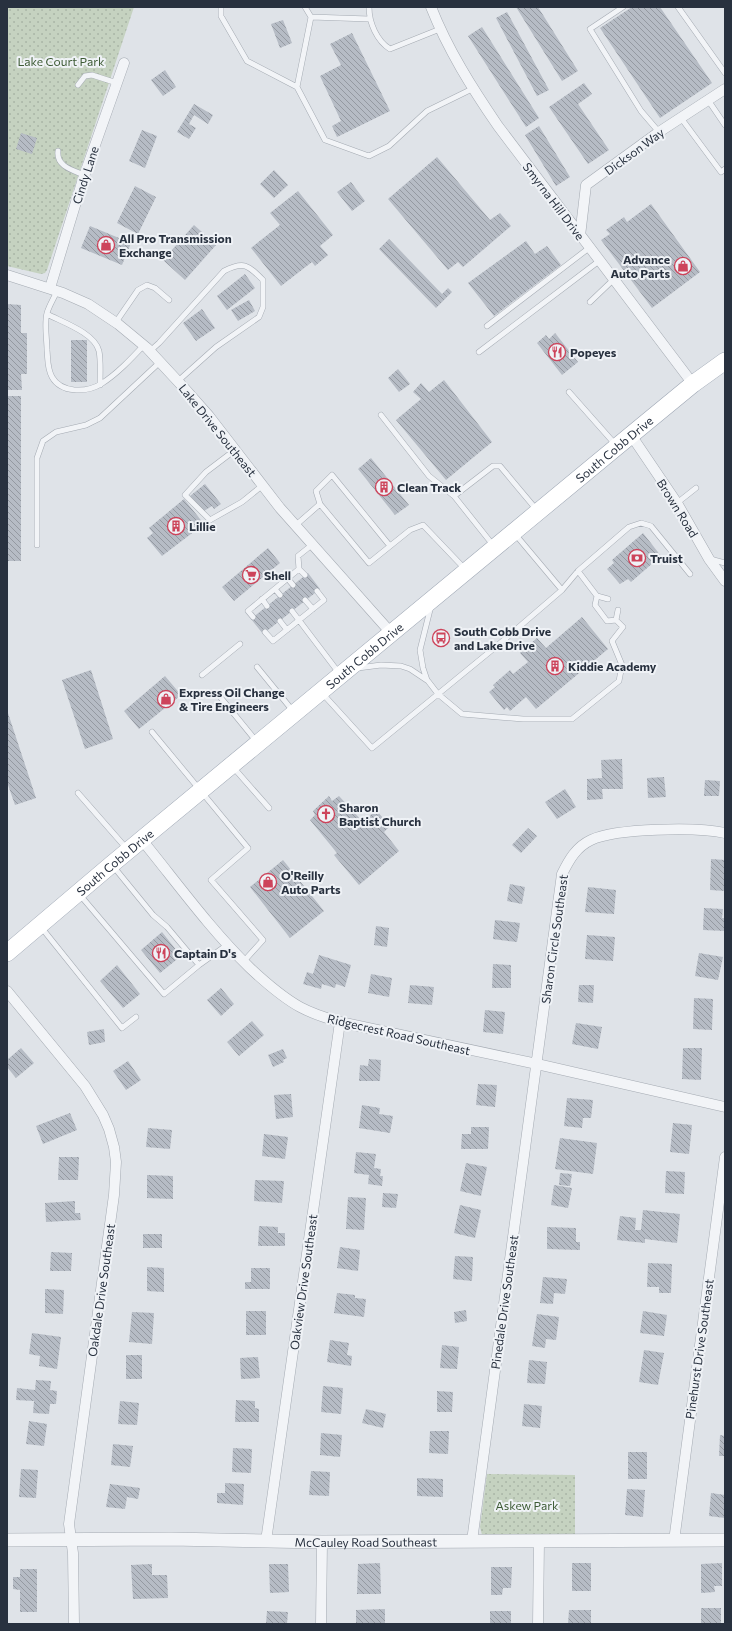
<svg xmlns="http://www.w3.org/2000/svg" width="732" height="1631" font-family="Commissioner,sans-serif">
  <defs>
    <pattern id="park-dots" width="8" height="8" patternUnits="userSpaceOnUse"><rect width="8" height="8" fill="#c5d2c0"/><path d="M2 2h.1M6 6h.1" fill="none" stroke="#a9b5a6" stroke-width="1.8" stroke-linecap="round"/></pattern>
    <pattern id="building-back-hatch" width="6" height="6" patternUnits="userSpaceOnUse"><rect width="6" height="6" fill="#b6bcc5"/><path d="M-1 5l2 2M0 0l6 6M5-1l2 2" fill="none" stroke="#9499a1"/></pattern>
  </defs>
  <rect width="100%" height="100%" fill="#dfe3e8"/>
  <path fill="url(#park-dots)" d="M7 7H134L47 270 45 273 41 274 7 266Z
    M487 1474 575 1475V1534L482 1535 480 1527Z"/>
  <path fill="url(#building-back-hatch)" d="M516 7H538L578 71 562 81Z
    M632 7H660L712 83 660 118 600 28Z
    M507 12 549 90 537 96 496 18Z
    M283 20 292 43 280 48 271 24Z
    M482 27 539 118 526 127 468 36Z
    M352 33 390 111 337 137 332 126 341 121 320 76 341 65 330 44Z
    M165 70 176 87 163 96 151 80Z
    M584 83 592 94 578 104 609 150 588 164 549 107Z
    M194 104 213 115 208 124 194 115 189 124 196 128 189 139 177 132Z
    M539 126 570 177 556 186 525 135Z
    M142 130 157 136 145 168 129 161Z
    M21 133 37 138 32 154 16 149Z
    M437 157 490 220 500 213 511 226 463 267 458 262 448 270 388 199Z
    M274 170 288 185 274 198 260 184Z
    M351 182 365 201 352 211 337 192Z
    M135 186 156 197 138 234 117 223Z
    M298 191 333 235 320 246 328 255 315 266 312 262 281 286 251 248 280 225 270 213Z
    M651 204 700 272 652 308 601 240 610 234 606 230 624 217 627 222Z
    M194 225 216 245 185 280 163 260Z
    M90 226 131 243 122 265 81 248Z
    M389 239 442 294 448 288 452 292 436 308 379 249Z
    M526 241 535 254 547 246 561 265 494 316 468 283Z
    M245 274 255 288 227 310 217 296Z
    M249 300 255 311 238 321 231 310Z
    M7 304 21 305V333H27V374H21L22 390H7Z
    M202 309 215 328 196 341 183 323Z
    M555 333 578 362 562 375 537 343 546 335 549 339Z
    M71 340H87V382H71Z
    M398 369 410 384 399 392 388 378Z
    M444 380 492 442 446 480 396 420 421 399 413 392 421 383 429 392Z
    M7 396H21V561H7Z
    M371 458 409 505 395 515 358 469Z
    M205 484 221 504 214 509 212 506 204 511 190 496Z
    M184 499 204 524 162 556 147 538 153 533 149 528Z
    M643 533 661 556 631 582 628 579 620 584 607 569 614 563 612 560Z
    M268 548 280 563 234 601 222 587Z
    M308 573 320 589 263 634 251 619Z
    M582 617 608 649 536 709 526 697 510 711 507 707 504 710 489 692 495 687 493 685 510 670 513 674 528 662 520 653 537 638 546 648Z
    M91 670 113 739 85 749 62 680Z
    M165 676 181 695 139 729 124 711Z
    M7 710 36 798 15 805 7 782Z
    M622 759 623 789H602L603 799 587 800V779L602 778 601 760Z
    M664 777 666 797 648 798 647 778Z
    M705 780 720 781 719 796H704Z
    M565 789 576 807 557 819 545 802Z
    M329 796 332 801 339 796 363 822 376 810 390 826 384 832 399 851 359 885 334 855 337 853 310 820 315 815 313 811Z
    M528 828 537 836 521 853 512 845Z
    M711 859 725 860V891L710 890Z
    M283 860 324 911 290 938 250 887Z
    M510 884 525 887 522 904 507 901Z
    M588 887 616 890 614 914 585 912Z
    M704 908 723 909 722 918H725V931L703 930Z
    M495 920 520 923 517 942 493 939Z
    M376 926 389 928 387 947 374 945Z
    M162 932 181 956 160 973 141 950Z
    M587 935 615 937 613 961 585 959Z
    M699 953 723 957 718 980 695 976Z
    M319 955 351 965 345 987 336 984 335 988 322 984 321 989 303 984 307 972 313 974Z
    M493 964 511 965V988H492Z
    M117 965 140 994 123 1008 100 981Z
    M371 974 392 978 389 997 368 993Z
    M410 985 434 987 432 1005 408 1003Z
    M579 985H594L593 1003 578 1002Z
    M221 988 234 1004 221 1016 207 1000Z
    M694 998 713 999 712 1030 693 1029Z
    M485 1010 505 1012 503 1034 483 1032Z
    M252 1021 264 1035 239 1056 227 1042Z
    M576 1023 602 1027 598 1049 572 1044Z
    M104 1029 105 1042 89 1045 87 1032Z
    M21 1048 34 1063 16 1078 7 1067V1060Z
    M683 1048H702L701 1080 682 1079Z
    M283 1049 287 1058 283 1060 284 1062 273 1067 268 1055Z
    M369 1059 381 1060 380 1081H359L360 1065 368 1066Z
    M128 1061 141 1080 126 1090 113 1071Z
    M478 1084 497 1085 495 1107 476 1105Z
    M291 1094 293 1117 276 1119 274 1095Z
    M567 1098 593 1100 591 1118H583L582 1128 564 1126Z
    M362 1105 380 1108 379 1114 393 1116 390 1133 359 1128Z
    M70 1113 77 1130 43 1144 36 1126Z
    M673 1123 692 1125 689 1154 670 1152Z
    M471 1127H489L488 1149H461L462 1134H471Z
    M148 1128 172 1130 170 1149 146 1147Z
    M264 1134 288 1137 285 1159 262 1156Z
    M560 1138 597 1143 593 1174 555 1169Z
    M356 1152 376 1154 374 1168 381 1169 380 1176H383L382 1186 368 1184 369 1175 354 1173Z
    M59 1157H79L78 1180H58Z
    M466 1163 487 1167 481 1196 460 1191Z
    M666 1171 685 1172 684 1194 665 1193Z
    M560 1173 572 1174 570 1186 559 1185Z
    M147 1175 173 1176V1199L147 1198Z
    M255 1180 284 1181 282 1203 254 1201Z
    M554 1185 572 1188 568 1208 551 1205Z
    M383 1193 398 1194 396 1208 382 1207Z
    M348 1197 366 1198 364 1230 346 1229Z
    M75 1201V1213H80L81 1220 46 1222 45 1203Z
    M460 1205 481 1210 475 1238 454 1233Z
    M643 1210 680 1214 677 1243 645 1239V1243L617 1240 620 1216 636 1218 635 1230H641Z
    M259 1226 278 1227V1233H285V1246H258Z
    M547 1227 576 1228V1242H580V1250L547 1249Z
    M143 1234H162V1248H143Z
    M340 1247 360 1250 358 1271 337 1268Z
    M51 1252 72 1253 71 1271H50Z
    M455 1256 473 1257 472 1281 453 1279Z
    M648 1263 672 1264 671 1293H659V1287H647Z
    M147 1267 164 1268V1292L147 1291Z
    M251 1268H270V1289H245V1282H251Z
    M543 1277 567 1279 565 1294 554 1293 553 1304 540 1303Z
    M45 1289 64 1290 63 1314 45 1313Z
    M337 1293 355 1295V1298L366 1299 364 1317 334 1313Z
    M466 1310 467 1321 455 1323 454 1312Z
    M246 1311H266V1335H246Z
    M643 1311 667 1315 664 1336 640 1333Z
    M132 1312 154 1313 152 1344 129 1342Z
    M537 1314 559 1317 556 1340 546 1339 545 1348 532 1346Z
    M32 1333 61 1337 57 1369 39 1366 40 1356 29 1354Z
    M330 1340 349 1343 347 1355 352 1356 351 1366 327 1362Z
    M442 1345 459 1347 457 1369 440 1368Z
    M644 1350 664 1353 658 1385 639 1382Z
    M126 1355H142V1379H126Z
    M258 1357 260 1378 241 1379 240 1358Z
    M529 1360 547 1362 545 1384 527 1383Z
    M36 1380 51 1381 50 1390 57 1391 56 1404H50L49 1414 33 1413 34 1401 16 1400 17 1388 35 1390Z
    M323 1386 343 1388 341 1414 321 1412Z
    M437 1391 453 1392 452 1412H437Z
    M236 1400 255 1401V1408L259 1409V1422H235Z
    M120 1401 139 1403 137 1425 118 1424Z
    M524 1404 542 1406 540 1428 522 1426Z
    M366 1409 386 1414 383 1428 362 1423Z
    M29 1421 47 1424 44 1446 26 1444Z
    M430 1431H449L448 1454 429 1453Z
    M321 1433 342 1435 340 1457 320 1455Z
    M720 1435 725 1436V1456H719Z
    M113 1444 133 1446 130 1467 111 1465Z
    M233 1448 252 1449 251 1473 232 1472Z
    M628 1452H647V1479H628Z
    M21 1469 38 1470 36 1498 19 1497Z
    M311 1471 330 1472 329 1496 309 1495Z
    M417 1478 443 1479V1497L417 1496Z
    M225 1483 244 1484 243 1505 217 1503V1493H225Z
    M110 1484 140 1488 138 1499 127 1497 125 1509 106 1507Z
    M627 1489 645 1490 643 1517 625 1515Z
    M711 1493 725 1495V1518L709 1516Z
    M380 1563 381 1594H357L358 1564Z
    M572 1563H591V1591H572Z
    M722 1563V1586H714L715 1592 701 1593V1564Z
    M152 1564V1575H167L168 1598 133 1599 131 1565Z
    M269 1564H288L289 1592 270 1593Z
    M491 1567H512L511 1588H503L502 1595H491Z
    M20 1569H37V1612H20V1590L13 1589V1577H20Z
    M701 1608H721V1624H701Z
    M385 1609V1624H356V1610Z
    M569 1610H591V1624H568Z
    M267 1611 288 1612 287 1624H266Z
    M490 1611H511V1624H490Z"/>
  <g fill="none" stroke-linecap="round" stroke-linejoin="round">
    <g stroke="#a4aab2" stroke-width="6">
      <path id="service" d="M221 7V16L247 61 297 87 325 140 369 156 389 146 427 111 472 89
        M369 7C369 23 377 41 390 49L440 29
        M623 7 590 29 641 111 659 132
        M678 7 725 73
        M311 17 369 19
        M78 85 85 76 92 75 117 83
        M297 87 311 17 305 7
        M708 100 725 125
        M681 118 721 172 725 169
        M58 151C56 166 72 170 84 175
        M57 291C54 298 49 306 47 313 44 324 47 339 47 350 48 359 47 368 52 377 61 393 86 393 101 384 117 374 131 359 144 345
        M590 302 613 280
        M47 314C62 322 95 333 99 351 101 361 100 374 100 385
        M116 322 138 290 147 285 155 288 169 300
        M487 326 589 248
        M150 351 159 343 224 271C244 261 248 265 263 280V307L259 317 216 347 178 381
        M479 352 599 261
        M569 392 615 444
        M381 415 429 476 454 496
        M235 450 206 472 185 495 210 520 242 502 263 485
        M677 503 696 488
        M320 504 316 491 332 475 390 546
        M296 525 320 504 369 563 410 530 423 525 465 569
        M515 534 562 590
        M37 545V458L43 441 56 432 86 425 100 418 160 362
        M493 545 454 496 493 466H500L536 509
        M710 559 725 563
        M299 569 305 575
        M578 571 597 596 608 599
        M288 579 293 585
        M275 589 280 595
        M597 596 595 605 607 621 616 620
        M262 599 267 606
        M305 600 313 609
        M292 611 339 673
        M253 617 248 611 299 569 298 556 313 544
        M280 621 287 630
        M265 632 273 641 324 600 317 591
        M257 667 293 711
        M358 668 381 665 401 666 410 669 428 681 438 694 462 714 523 719H572L619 681 622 665 612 641 623 627 616 620 618 610
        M202 675 240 644
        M427 680 423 668 420 650 431 606
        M322 693 372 748 498 645 562 590 578 571 629 527 641 523 651 526 690 574
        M221 698 257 742
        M152 732 248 848 211 880 263 940 244 961
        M233 767 269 808
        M78 793 127 849
        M113 866 153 915 167 927 199 965
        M80 895 164 994 199 965 227 945
        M41 927 122 1028 136 1017"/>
    </g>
    <g stroke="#a4aab2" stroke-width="11">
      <path id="minor" d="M431 7C448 50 472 88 498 126L693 384
        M580 236 586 185 659 132 725 89
        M7 275 63 293 88 304 118 324 147 348 185 389 209 416 280 508 392 634
        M50 288 83 179 124 63
        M631 435 677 503 709 559 725 581
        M142 840C177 883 210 929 250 968 265 982 282 997 300 1007 313 1014 326 1018 340 1022L537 1064 725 1107
        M7 991 85 1086 103 1115 109 1129 114 1147 116 1162 114 1195 69 1524 73 1553 74 1624
        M266 1541 340 1022
        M472 1541 562 874C569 860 576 847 591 840 616 828 698 827 725 833
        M674 1541 725 1157
        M321 1624 322 1542
        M538 1624 539 1541"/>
    </g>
    <g stroke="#a4aab2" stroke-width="14">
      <g id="tertiary">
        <path id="s1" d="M7 1540 171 1539 322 1542 725 1540"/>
      </g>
    </g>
    <g stroke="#9ea7b4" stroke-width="18">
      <g id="primary">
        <path id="s2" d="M7 953 112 864 631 435 693 384 725 361"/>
      </g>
    </g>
    <use href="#service" stroke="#f2f4f7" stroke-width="5"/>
    <use href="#minor" stroke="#f2f4f7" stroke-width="10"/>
    <use href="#tertiary" stroke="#f2f4f7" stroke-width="13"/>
    <use href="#primary" stroke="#fff" stroke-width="17"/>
  </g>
  <defs>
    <g id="shop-ring" transform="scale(0.9)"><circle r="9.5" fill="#eff2f6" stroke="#cd445b" stroke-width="1.5"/><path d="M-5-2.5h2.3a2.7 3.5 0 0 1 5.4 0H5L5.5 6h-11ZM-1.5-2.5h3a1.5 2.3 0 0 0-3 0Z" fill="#cd445b"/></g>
    <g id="restaurant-ring" transform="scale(0.9)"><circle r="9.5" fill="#eff2f6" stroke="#cd445b" stroke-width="1.5"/><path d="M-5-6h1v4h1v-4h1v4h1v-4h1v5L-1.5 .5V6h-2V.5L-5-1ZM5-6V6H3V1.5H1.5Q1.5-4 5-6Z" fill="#cd445b"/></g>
    <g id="building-ring" transform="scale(0.9)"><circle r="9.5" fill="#eff2f6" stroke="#cd445b" stroke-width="1.5"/><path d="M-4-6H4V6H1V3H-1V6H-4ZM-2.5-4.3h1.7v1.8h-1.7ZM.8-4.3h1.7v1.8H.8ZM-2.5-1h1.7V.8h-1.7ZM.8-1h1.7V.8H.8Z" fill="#cd445b"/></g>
    <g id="bank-ring" transform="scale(0.9)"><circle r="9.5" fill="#eff2f6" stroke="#cd445b" stroke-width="1.5"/><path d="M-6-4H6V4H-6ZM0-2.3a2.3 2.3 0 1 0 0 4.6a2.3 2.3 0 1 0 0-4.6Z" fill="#cd445b"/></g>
    <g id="supermarket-ring" transform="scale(0.9)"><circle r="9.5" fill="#eff2f6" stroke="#cd445b" stroke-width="1.5"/><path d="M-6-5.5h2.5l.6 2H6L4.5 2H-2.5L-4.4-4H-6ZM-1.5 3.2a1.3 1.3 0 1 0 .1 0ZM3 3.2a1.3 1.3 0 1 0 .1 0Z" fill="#cd445b"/></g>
    <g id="bus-ring" transform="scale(0.9)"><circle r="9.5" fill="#eff2f6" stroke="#cd445b" stroke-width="1.5"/><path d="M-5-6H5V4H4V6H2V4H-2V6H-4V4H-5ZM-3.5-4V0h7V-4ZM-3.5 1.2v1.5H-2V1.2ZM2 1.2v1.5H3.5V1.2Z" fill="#cd445b"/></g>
    <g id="church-ring" transform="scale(0.9)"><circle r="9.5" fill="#eff2f6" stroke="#cd445b" stroke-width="1.5"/><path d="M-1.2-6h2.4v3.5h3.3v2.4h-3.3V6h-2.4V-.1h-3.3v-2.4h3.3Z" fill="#cd445b"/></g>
  </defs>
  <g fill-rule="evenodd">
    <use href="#shop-ring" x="106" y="245"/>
    <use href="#shop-ring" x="683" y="266"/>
    <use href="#restaurant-ring" x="557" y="352"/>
    <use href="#building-ring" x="384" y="487"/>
    <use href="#building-ring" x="176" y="526"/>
    <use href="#bank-ring" x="637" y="558"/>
    <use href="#supermarket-ring" x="251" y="575"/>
    <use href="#bus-ring" x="441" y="638"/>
    <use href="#building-ring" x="555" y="666"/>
    <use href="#shop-ring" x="166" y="699"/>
    <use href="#church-ring" x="326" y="814"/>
    <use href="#shop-ring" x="268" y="882"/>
    <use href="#restaurant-ring" x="161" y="953"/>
  </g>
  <g text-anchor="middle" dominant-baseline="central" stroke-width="4" stroke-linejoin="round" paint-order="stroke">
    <g font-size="12" fill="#3d5b35" stroke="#eff2f6">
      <text x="61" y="61">Lake Court Park</text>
      <text x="527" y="1505">Askew Park</text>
    </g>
    <g font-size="12" fill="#28313f" stroke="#eff2f6">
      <text transform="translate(634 151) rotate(-36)">Dickson Way</text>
      <text transform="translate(85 175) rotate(-72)">Cindy Lane</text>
      <text transform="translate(554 201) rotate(53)">Smyrna Hill Drive</text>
      <text transform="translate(218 430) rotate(51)">Lake Drive Southeast</text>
      <text stroke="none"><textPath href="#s2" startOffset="789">South Cobb Drive</textPath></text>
      <text transform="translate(678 508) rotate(58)">Brown Road</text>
      <text stroke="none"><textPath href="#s2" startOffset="465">South Cobb Drive</textPath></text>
      <text stroke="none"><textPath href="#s2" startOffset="141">South Cobb Drive</textPath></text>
      <text transform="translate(554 939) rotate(-82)">Sharon Circle Southeast</text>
      <text transform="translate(399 1034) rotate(13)">Ridgecrest Road Southeast</text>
      <text transform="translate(303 1282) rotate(-82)">Oakview Drive Southeast</text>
      <text transform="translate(101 1290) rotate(-82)">Oakdale Drive Southeast</text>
      <text transform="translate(504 1302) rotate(-82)">Pinedale Drive Southeast</text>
      <text transform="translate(699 1349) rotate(-82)">Pinehurst Drive Southeast</text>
      <text stroke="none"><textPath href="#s1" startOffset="359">McCauley Road Southeast</textPath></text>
    </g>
    <g font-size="12" font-weight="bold" fill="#28313f" stroke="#eff2f6" text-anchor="start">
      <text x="119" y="238">All Pro Transmission<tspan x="119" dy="14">Exchange</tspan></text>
      <text x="670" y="259" text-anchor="end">Advance<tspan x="670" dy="14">Auto Parts</tspan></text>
      <text x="570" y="352">Popeyes</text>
      <text x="397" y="487">Clean Track</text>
      <text x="189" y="526">Lillie</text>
      <text x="650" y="558">Truist</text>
      <text x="264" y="575">Shell</text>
      <text x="454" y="631">South Cobb Drive<tspan x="454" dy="14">and Lake Drive</tspan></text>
      <text x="568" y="666">Kiddie Academy</text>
      <text x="179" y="692">Express Oil Change<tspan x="179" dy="14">&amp; Tire Engineers</tspan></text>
      <text x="339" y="807">Sharon<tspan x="339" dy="14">Baptist Church</tspan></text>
      <text x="281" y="875">O'Reilly<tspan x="281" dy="14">Auto Parts</tspan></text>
      <text x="174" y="953">Captain D's</text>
    </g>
  </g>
  <rect width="732" height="1631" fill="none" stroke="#28313f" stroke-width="16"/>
</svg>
